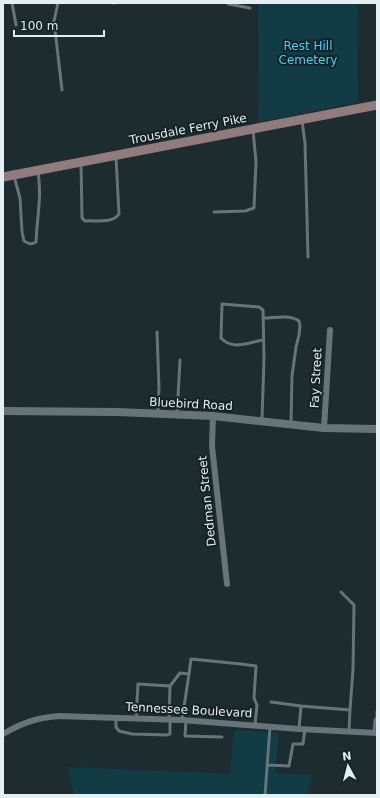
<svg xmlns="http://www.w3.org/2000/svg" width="380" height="798" font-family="'DejaVu Sans',sans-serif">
  <rect width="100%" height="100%" fill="#1d2c2f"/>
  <path fill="#113c46" d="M258 3H357L358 102 259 122Z
    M234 730 279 733 275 773 312 775 307 795H74L68 767 230 774Z"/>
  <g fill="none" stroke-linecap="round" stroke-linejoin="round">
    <path stroke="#65757a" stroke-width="3" d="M12 3 16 25
      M58 3 54 21 62 90
      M113 3H114
      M228 3V4L250 8
      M302 121 305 143 308 257
      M81 163 82 218 85 221C96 220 112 224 119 214L116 157
      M14 176 20 198 22 232 24 241C29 244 31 245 36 242 37 218 42 195 38 172
      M214 212 245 211 254 208 256 162 253 130
      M264 318C274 318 290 314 299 321L300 326 299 335 296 347 292 376 291 423
      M157 332 159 388 158 414
      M177 414 180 360
      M262 420 264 358 263 310 259 307 222 304 221 338C233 351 249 342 263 340
      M341 592 354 605 353 669 350 710
      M170 686 180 673 189 674 191 659 241 664 256 666 254 698 257 705 255 725
      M271 702 301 706
      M116 717V727L119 731 132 734 168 735 170 734V720
      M377 717V711
      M136 718 138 684 170 686 169 719
      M182 720 189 674
      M186 720 185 736 222 737
      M299 729 301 706 350 710 349 731
      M374 732 375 720 377 717
      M267 765 289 766 293 744H303L305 729
      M265 795 270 727"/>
    <path stroke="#65757a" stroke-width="6" d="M213 416 212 446 227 584
      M324 428 330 330
      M3 734C22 723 36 718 58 716L182 720 299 729 377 733"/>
    <path stroke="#65757a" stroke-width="8" d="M3 411 117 412 213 416 324 428 377 429"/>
    <path stroke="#917b7d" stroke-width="9" d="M3 177 377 105"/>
  </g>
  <g text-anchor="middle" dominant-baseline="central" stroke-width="4" stroke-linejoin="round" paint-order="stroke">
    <g font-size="12" fill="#3ed4f4" stroke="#142226">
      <text x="308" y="46">Rest Hill<tspan x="308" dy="14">Cemetery</tspan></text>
    </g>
    <g font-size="12" fill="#e5eef1" stroke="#142226">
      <text transform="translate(188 129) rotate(-11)">Trousdale Ferry Pike</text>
      <text transform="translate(316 378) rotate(-87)">Fay Street</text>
      <text transform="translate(191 404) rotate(3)">Bluebird Road</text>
      <text transform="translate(207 501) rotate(-96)">Dedman Street</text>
      <text transform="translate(189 710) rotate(3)">Tennessee Boulevard</text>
    </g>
  </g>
  <rect width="380" height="798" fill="none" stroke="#e5eef1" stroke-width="8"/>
  <g transform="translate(348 766) rotate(353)" stroke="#142226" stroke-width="3" paint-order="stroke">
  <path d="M0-3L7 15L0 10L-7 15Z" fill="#e5eef1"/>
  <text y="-6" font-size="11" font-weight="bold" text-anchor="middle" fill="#e5eef1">N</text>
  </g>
  <path d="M14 30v6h90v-6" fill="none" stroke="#e5eef1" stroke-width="2"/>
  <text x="20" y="30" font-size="12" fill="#e5eef1" stroke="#142226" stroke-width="3" paint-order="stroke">100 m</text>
</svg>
